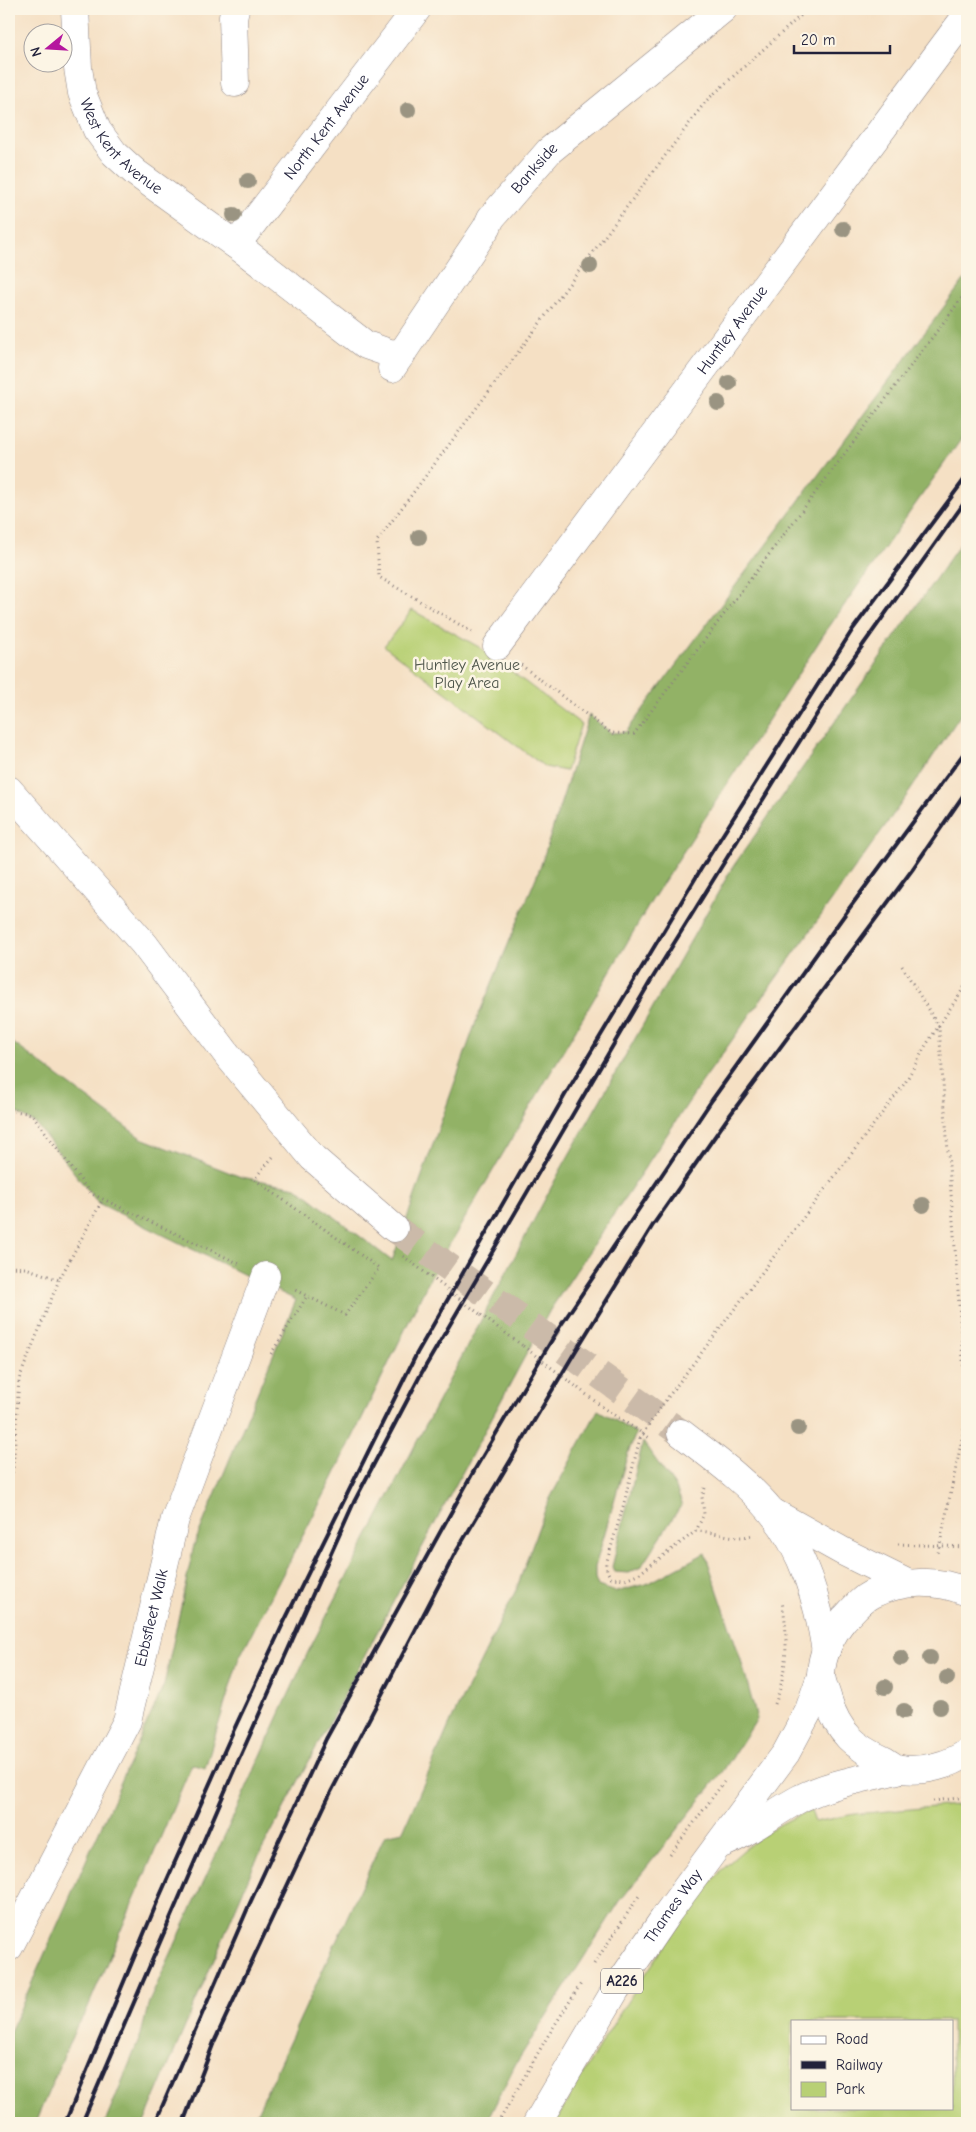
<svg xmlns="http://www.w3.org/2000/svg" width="976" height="2132" font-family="'Comic Neue',sans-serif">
  <rect width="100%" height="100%" fill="#fcf5e5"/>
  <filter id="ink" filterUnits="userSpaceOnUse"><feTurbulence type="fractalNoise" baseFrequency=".02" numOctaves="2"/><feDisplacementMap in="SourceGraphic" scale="10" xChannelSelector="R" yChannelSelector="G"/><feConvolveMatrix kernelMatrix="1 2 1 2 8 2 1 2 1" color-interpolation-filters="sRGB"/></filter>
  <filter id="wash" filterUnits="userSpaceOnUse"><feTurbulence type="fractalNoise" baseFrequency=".0096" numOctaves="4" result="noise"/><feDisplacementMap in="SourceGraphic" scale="20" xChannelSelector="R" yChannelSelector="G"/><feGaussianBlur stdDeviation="1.12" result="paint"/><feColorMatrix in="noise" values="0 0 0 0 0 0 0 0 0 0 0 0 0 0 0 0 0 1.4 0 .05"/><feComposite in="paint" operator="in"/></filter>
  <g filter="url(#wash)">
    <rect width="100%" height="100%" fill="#f5e0c4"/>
    <path fill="#b8d075" stroke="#6d7958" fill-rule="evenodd" d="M412 610 479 647 581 724 566 771 545 767 384 646Z
      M967 1804V2123H555C593 2054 635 1987 681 1923 696 1903 710 1881 728 1864 751 1842 781 1820 811 1811L815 1822 855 1814ZM792 2021H952V2108H792Z"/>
    <path fill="#92b266" stroke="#5a6a50" d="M967 276V431L824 634 652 900 431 1276 333 1478 239 1658 205 1768 192 1764 85 2014 77 2025 35 2123H9V2034L164 1685 194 1545 296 1300 98 1203 36 1124 9 1108V1040L141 1138 241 1177 296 1187 392 1261 477 1019 540 868 589 715 611 733 626 732Z
      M967 534V705L910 791 700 1085 550 1310 434 1525 254 1865 144 2123H105L141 2035 149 2002 308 1652 425 1426 561 1169 732 868Z
      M598 1410 636 1433 628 1453 595 1567V1578L598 1586 616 1592 649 1583 705 1553 741 1660 757 1719 723 1771 620 1901 515 2065 486 2123H252L385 1835 403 1831 452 1719 516 1590 547 1504Z
      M643 1442 676 1488 682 1504 641 1567 628 1573 615 1572 612 1567Z"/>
  </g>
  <g filter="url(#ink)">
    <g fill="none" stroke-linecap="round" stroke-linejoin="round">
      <path stroke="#cbbaa9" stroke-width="28" stroke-dasharray="28 14" stroke-linecap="butt" d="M394 1228 681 1433"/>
      <g stroke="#8c8180" stroke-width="29">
        <g id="minor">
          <path id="s1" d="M75 9 78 68 82 93 97 130 114 153 136 173 247 253 366 345 389 353 402 354"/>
          <path d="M235 9 233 17 235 83"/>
          <path id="s2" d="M236 245 417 9"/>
          <path id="s3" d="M392 368 487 227 491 218 549 151 723 9"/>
          <path id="s4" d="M497 646 967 15"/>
          <path d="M9 790 144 944 229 1057 313 1158 394 1228"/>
          <path d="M681 1433C712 1457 746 1481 771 1511 804 1551 818 1601 826 1651"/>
          <path d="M774 1513 844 1552 907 1583"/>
          <path id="s5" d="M9 1947 127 1721 175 1519 266 1276"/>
        </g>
      </g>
      <g stroke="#8c8180" stroke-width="29">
        <g id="major">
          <path d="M967 1592C937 1579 902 1580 872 1594 861 1599 852 1611 844 1619 831 1635 822 1654 821 1674 821 1682 826 1692 828 1700 838 1733 855 1747 885 1761 890 1764 896 1769 902 1769 923 1772 950 1765 967 1753"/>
          <path d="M724 1843C752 1831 774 1812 801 1798 832 1783 867 1778 901 1769"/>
          <path id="s6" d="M537 2123 616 1989 667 1914 786 1753 809 1710 821 1676"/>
        </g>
      </g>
      <path stroke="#8c8180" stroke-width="3" stroke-dasharray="1 4" stroke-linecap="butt" d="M472 632 379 577 377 541 706 101 808 9
        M521 665 611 733 634 734 967 291
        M902 966 939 1027 967 1415 938 1553
        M9 1110 32 1114 90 1193 240 1264
        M273 1157 254 1179 379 1268 345 1315 293 1289
        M403 1256 447 1289
        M9 1267 26 1268 59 1280 103 1199
        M481 1315 523 1346
        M271 1354 307 1296
        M578 1388 605 1409 651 1439
        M668 1397 905 1083 926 1045 967 983
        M640 1438 623 1507 606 1564 607 1571 611 1578 625 1579 640 1573 696 1531
        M9 1482 13 1471 19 1379 59 1280
        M705 1488 702 1497 704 1514 696 1531C715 1531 734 1541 753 1535
        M898 1544 967 1547
        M775 1704C787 1672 789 1635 782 1602
        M933 1801 967 1797
        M670 1855 724 1782
        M594 1964 639 1896
        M498 2123 546 2039 582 1982"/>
      <use href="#minor" stroke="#fff" stroke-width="28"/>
      <use href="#major" stroke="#fff" stroke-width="28"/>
      <path stroke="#22223b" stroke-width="4" d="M65 2123 158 1900 231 1736 282 1626 417 1353 565 1095 701 869 853 629 967 476
        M82 2123 232 1775 354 1502 421 1374 650 982 777 777 843 673 967 499
        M155 2123 250 1903 326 1739 475 1469 559 1328 712 1100 848 910 967 749
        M183 2123 214 2042 331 1792 456 1552 575 1352 653 1225 727 1119 912 870 967 790"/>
      <path stroke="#8c8180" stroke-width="3" stroke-dasharray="1 4" stroke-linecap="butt" d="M447 1289 481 1315
        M523 1346 578 1388
        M640 1438 668 1397"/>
    </g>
    <g fill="#9a9482">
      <circle cx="408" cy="110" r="8"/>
      <circle cx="248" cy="181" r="8"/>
      <circle cx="234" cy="215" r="8"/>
      <circle cx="843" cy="229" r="8"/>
      <circle cx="590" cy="266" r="8"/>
      <circle cx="729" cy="383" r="8"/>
      <circle cx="718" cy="403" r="8"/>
      <circle cx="419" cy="537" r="8"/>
      <circle cx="923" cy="1205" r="8"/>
      <circle cx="798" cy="1428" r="8"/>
      <circle cx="901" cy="1658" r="8"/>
      <circle cx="930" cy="1658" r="8"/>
      <circle cx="947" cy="1678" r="8"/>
      <circle cx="885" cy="1687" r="8"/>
      <circle cx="940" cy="1707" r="8"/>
      <circle cx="904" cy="1711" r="8"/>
    </g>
  </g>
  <g text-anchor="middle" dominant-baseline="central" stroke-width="5" stroke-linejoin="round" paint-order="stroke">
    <rect fill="#fcf5e5" stroke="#63616e" stroke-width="1" x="601" y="1968.5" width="42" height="25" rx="4"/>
    <g font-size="15" font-weight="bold" fill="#22223b">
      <text x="622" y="1981">A226</text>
    </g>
    <g font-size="16" fill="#22223b" stroke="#fcf5e5">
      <text stroke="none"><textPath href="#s2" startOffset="149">North Kent Avenue</textPath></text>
      <text stroke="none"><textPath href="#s1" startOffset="152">West Kent Avenue</textPath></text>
      <text stroke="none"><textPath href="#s3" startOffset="246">Bankside</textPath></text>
      <text stroke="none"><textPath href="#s4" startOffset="394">Huntley Avenue</textPath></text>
      <text stroke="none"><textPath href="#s5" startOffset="361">Ebbsfleet Walk</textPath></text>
      <text stroke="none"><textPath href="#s6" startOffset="256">Thames Way</textPath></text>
    </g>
    <g font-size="16" fill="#4f564c" stroke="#fcf5e5">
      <text x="467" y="665">Huntley Avenue<tspan x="467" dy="18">Play Area</tspan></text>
    </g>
  </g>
  <rect width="976" height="2132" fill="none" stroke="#fcf5e5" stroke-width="30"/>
  <rect x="791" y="2020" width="162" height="90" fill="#fcf5e5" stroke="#a5a1a1"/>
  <rect x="801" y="2036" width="25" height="8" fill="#ffffff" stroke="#a5a1a1"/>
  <text x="836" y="2044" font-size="15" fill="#22223b">Road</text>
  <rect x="801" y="2061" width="25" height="8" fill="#22223b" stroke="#a5a1a1"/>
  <text x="836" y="2070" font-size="15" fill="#22223b">Railway</text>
  <rect x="801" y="2082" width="25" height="15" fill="#b8d075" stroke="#a5a1a1"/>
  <text x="836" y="2094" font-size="15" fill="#22223b">Park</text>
  <g transform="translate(48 48) rotate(252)"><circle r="24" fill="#fcf5e5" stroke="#a5a1a1"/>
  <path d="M0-4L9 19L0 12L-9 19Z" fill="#b5179e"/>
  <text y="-8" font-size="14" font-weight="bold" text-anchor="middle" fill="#22223b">N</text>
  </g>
  <path d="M794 45v8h96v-8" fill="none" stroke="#22223b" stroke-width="2.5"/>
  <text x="801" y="45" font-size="15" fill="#22223b" stroke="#fcf5e5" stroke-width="4" paint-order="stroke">20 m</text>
</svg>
